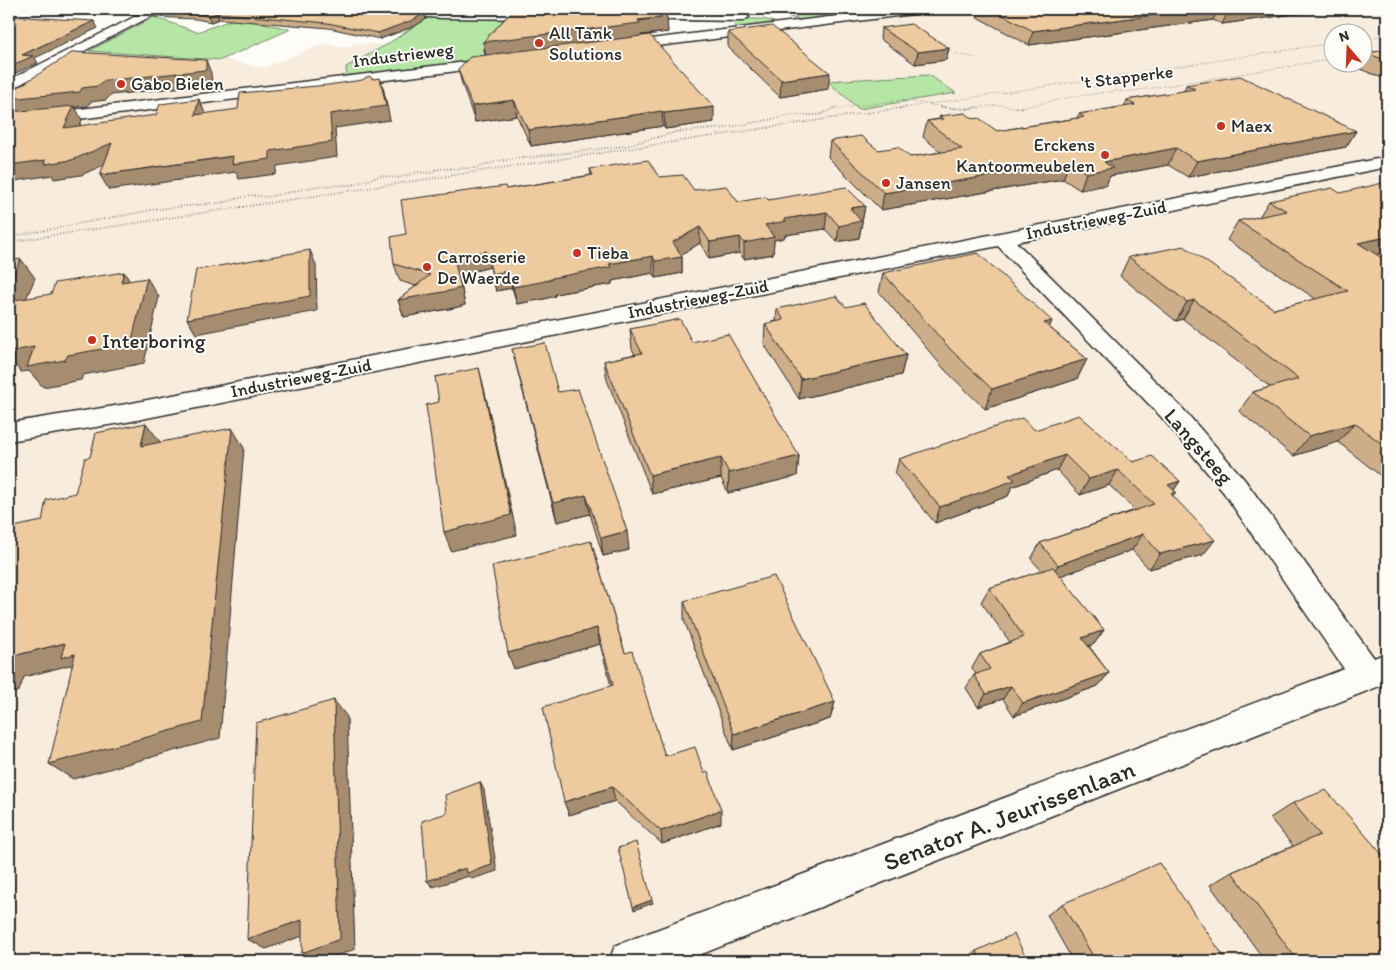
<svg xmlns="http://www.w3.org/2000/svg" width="1396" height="970" font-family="Itim,sans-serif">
  <rect width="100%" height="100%" fill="#fdfcf7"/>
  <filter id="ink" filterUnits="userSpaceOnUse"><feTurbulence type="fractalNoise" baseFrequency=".02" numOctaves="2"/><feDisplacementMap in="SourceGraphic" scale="10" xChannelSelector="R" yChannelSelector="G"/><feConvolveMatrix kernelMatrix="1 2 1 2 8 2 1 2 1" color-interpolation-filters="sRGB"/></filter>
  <g filter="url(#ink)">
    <path fill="#f8eddd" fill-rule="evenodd" d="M945 9H1387V961H9V125L92 118ZM1334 32H1364V62H1334Z
      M324 43 345 48 356 43 386 45 346 67 347 78 9 117V93L89 51 221 60 225 59 263 68Z"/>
    <path fill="#b6e6a6" stroke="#708868" d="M670 9H765L768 14 668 15Z
      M777 9H900L802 20 787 17Z
      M430 16 515 17 475 61 347 78 346 67 386 45Z
      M154 17 197 32 237 18 291 29 221 60 89 51Z
      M627 18 763 19 774 22V24L737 29 732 22 626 20Z
      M929 75 956 93 859 109 827 81Z"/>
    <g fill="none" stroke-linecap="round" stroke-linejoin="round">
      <g stroke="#2b2b2b" stroke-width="3">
        <path id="minor" d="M361 9 545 11 551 15 545 19 442 18 367 13Z
          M894 9H927L921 13 618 51 611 47 618 43Z
          M628 12 743 13 749 17 743 21 624 19 622 16 624 13Z
          M499 58 506 62 504 65 39 124 9 126V116L39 114Z
          M1387 157V167L1016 242 1183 409 1244 479 1374 658 1387 653V683L684 961H609L615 946 630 940 1344 669 1224 493 1165 421 998 246 127 422 9 441V423L127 404Z"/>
      </g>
      <g stroke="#2b2b2b" stroke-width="3">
        <path id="tertiary" d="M150 9H165L9 90V80Z"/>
      </g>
      <path stroke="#2b2b2b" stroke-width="1" stroke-dasharray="0.5 2" stroke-linecap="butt" d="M1364 39 1387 35
        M947 49 957 54 977 58
        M929 104 1334 43
        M834 109 901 100 957 109
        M898 109 922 105
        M967 109 999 105 1020 108 1071 97 1115 91H1133L1334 59"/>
      <path stroke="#2b2b2b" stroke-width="2" stroke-dasharray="0.5 2.5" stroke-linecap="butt" d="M941 107 964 109 978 107
        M1016 107H1023
        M9 237 157 209 226 202 250 195 267 197 317 186 352 185 380 176 398 178 418 172 430 173 438 169 476 168 498 161 625 146 676 132 725 128 794 115H819L837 107
        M9 242 906 107"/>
      <use href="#minor" fill="#fdfcf7" fill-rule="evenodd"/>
      <use href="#tertiary" fill="#fdfcf7" fill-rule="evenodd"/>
    </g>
    <path fill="#cdae89" stroke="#2b2b2b" d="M365 9 425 13 426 19 415 26 380 39 329 28 219 19 211 22 196 19 154 17 152 11Z
      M514 9H662V10L668 32 641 36 714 122 665 129 663 126 531 146 517 116 475 122 462 84 458 69 485 55 483 42Z
      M979 9H1317L1316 11 1222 24 1213 20 1029 45 977 17Z
      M881 28 949 48 946 60 915 64 880 39Z
      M728 32 828 89 780 97 728 47Z
      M1387 50V80L1358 68 1361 62H1364V58L1367 53Z
      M1186 85 1356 131 1346 147 1188 177 1168 165 1110 176 1106 185 1080 190 1063 179 881 210 828 157 830 141 910 157 941 152 923 137 927 121 939 119 940 116 974 119 997 131 1077 118 1079 114 1125 106 1127 100 1184 91Z
      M590 169 659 177 694 190 738 202 768 200 865 206 859 238 837 242 825 229 785 235 784 238 774 240 773 254 744 259 739 253 709 259 700 243 681 255 682 257V273L656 278 653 273 612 281V284L555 294V296L544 299 517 304 512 288 496 291 490 267 459 275 465 305 454 308 404 317 398 300 416 286 400 281 394 264 406 234 506 189 591 175Z
      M1269 201 1377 255 1387 261V481L1338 442 1293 456 1239 411 1253 392 1270 387 1183 319 1176 321 1120 276 1129 257 1274 309 1316 299 1227 240 1238 221 1259 217Z
      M883 273 1049 327 1087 359 1077 379 985 409 945 370 879 292Z
      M846 307 906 355 901 375 799 399 764 344 765 324 776 321 777 309Z
      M630 329 692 342 799 456 797 476 728 493 721 478 652 494 607 380 604 361 635 354 632 349Z
      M512 349 558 392 629 550 603 556 590 514 557 522 517 369Z
      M1035 430 1133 462 1180 481 1174 490 1176 492 1173 496 1203 555 1149 569 1132 550 1060 576 1104 630 1094 644 1089 646 1109 673 1098 686 1014 716 1003 699 978 707 966 688 974 675 976 674 972 668 980 654 1010 642 981 602 989 588 1042 571 1031 559 1040 543 1135 510 1109 485 1080 495 1057 470 1012 487 1008 496 935 523 895 474 899 459Z
      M591 541 625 653 665 756 721 823 662 844 615 801 569 815 611 686 600 644 514 669Z
      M684 601 835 702 830 719 733 750 684 620Z
      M1293 803 1387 860V961H1265L1210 885 1232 872 1293 846 1270 818Z
      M1062 904 1227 961H1073L1047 915Z
      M976 951 1028 961 968 960 967 958Z"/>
    <path fill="#a78d6f" stroke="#2b2b2b" d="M132 9H146L132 15 129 10Z
      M1199 9H1218L1213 20 1029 45 1033 31Z
      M1239 9H1317L1316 11 1222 24 1229 10Z
      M217 13 219 19 211 22 208 16Z
      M425 13 426 19 415 26 380 39 378 33Z
      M667 17 668 32 641 35V38L486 57 483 42Z
      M94 21 98 28 35 58 38 63 9 76V67L22 55Z
      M949 48 946 60 915 64 918 52Z
      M206 60 211 73 212 84 111 95 106 100 90 102 88 106 75 107 82 120 73 142 9 114V99L104 81Z
      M830 73 828 89 780 97 781 80Z
      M380 78 384 91 390 120 335 128 337 157 277 166 276 174 239 179 236 172 109 190 100 175 270 151 330 114Z
      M199 99 205 113 202 129 195 115Z
      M514 100 517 116 475 122 472 106Z
      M714 107V122L665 129 664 113Z
      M662 111 663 126 531 146 528 130Z
      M1356 131 1346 147 1188 177 1197 161Z
      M112 143 120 158 81 175 54 179 52 175 9 182V165Z
      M1176 148 1168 165 1110 176 1106 185 1080 190 1086 173 1104 162Z
      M1069 163 1063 179 881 210 884 193Z
      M865 206 859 238 837 242 839 226 850 208Z
      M827 212 825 229 785 235 784 238 774 240 773 254 744 259V243L765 225 784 219Z
      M700 227V243L676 258 682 257V273L656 278 655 261 673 242Z
      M740 237 739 253 709 259 710 242Z
      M1387 237V252L1344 262 1358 243Z
      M310 250 316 265 317 311 196 334 187 319Z
      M486 251 490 267 459 275 465 305 454 308 404 317 398 300 454 258Z
      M653 256V273L612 281V284L555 294V296L544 299 517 304 513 287 609 264Z
      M21 259 35 278 16 322 9 313V284Z
      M508 271 512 288 496 291 492 274Z
      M124 272 136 291 121 282Z
      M147 278 159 297 144 363 83 375 81 380 43 387 29 371 21 372 9 358V335H12L34 347 68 355Z
      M1194 300 1183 319 1176 321 1187 302Z
      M1052 321 1044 341V323Z
      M906 355 901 375 799 399 801 379Z
      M1087 359 1077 379 985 409 992 389Z
      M479 368 484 388 517 535 451 551 444 532Z
      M146 423 161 443 141 446Z
      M1355 423 1338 442 1293 456 1309 436Z
      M232 428 244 448 220 738 73 779 49 764Z
      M1065 455 1057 470 1012 487 1008 496 935 523 940 507 1009 475Z
      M799 456 797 476 728 493 729 473Z
      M721 458V478L652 494 650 475Z
      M1118 470 1109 485 1080 495 1089 479Z
      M1180 481 1169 497 1168 485Z
      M586 495 590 514 557 522 553 503Z
      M627 531 629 550 603 556 601 538Z
      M1143 534 1132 550 1049 580 1058 565Z
      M1215 540 1203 555 1149 569 1160 554Z
      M597 628 600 644 514 669 508 653Z
      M1104 630 1094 644 1072 652 1082 638Z
      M65 643 86 661 83 675 70 665 24 677 19 691 9 694V657Z
      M1109 673 1098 686 1014 716 1023 703Z
      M1011 686 1003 699 978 707 986 694Z
      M334 700 347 717 355 949 323 961H316L302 953Z
      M835 702 830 719 733 750 734 734Z
      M480 782 484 790 497 871 472 879 469 876 433 887 427 881Z
      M612 787 615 801 569 815 564 802Z
      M721 810V823L662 844 661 831Z
      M652 900 653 903 634 910 633 907Z
      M302 920 319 930 266 949 247 939Z"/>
    <path fill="#eeca9f" stroke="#2b2b2b" d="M156 9H364L425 13 413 20 378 33 327 23 217 13 208 16 193 13 152 11Z
      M514 9H660L667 17 638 20 640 23 483 42Z
      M992 9H1199L1033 31Z
      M1225 9H1239L1229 10Z
      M9 16 94 21 22 55 33 56 9 67Z
      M911 24 949 48 918 52 881 28Z
      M772 26 830 73 781 80 728 32Z
      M650 35 714 107 664 113 662 111 528 130 514 100 472 106 458 69 470 57Z
      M1387 50V61L1367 53Z
      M73 52 206 60V70L104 81 98 86 82 88 80 92 9 99V93Z
      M369 76 373 79 380 78 386 106 330 114 332 142 270 151V159L232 164 233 156 100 175 112 143 72 160 45 164 46 160 9 165V112L74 106 64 128 156 115 160 104 199 99 195 115 238 109 240 93 328 85 362 80Z
      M1240 76 1356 131 1197 161 1176 148 1104 162 1113 168 1086 173 1069 163 884 193 830 141 861 136 878 150 898 147 910 157 962 149 927 121 943 119 940 116 965 113 974 119 979 118 997 131 1084 117 1079 114 1135 105 1127 100 1195 89 1186 85Z
      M648 160 659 177 683 175 694 190 726 186 738 202 766 197 768 200 846 187 865 206 850 208 861 221 839 226 827 212 784 219 786 221 765 225 774 237 744 243 740 237 710 242 700 227 673 242 682 257 655 261 653 256 609 264 611 267 552 278V279L541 282 513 287 508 271 492 274 486 251 454 258 461 288 449 291 398 300 430 275 394 264 391 237 406 234 401 200 505 186 506 189 593 175 590 169Z
      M1387 182V237L1358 243 1387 261V448L1355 423 1309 436 1253 392 1299 379 1194 300 1187 302 1129 257 1184 246 1274 309 1348 291 1238 221 1287 211 1269 201 1332 188 1340 193Z
      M310 250V296L187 319 196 270Z
      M978 253 1052 321 1044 323 1087 359 992 389 951 350 883 273Z
      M21 259 9 284V261Z
      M124 272 121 282 147 278 131 344 68 355 65 360 27 367 34 347 9 352V342L12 335H9V301L51 294 55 283Z
      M836 296 846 307 864 303 906 355 801 379 765 324 784 320 777 309Z
      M680 319 692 342 728 334 799 456 729 473 721 458 650 475 604 361 642 353 630 329Z
      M545 343 558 392 578 389 627 531 601 538 586 495 553 503 512 349Z
      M479 368 511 515 444 532 426 405 439 402 435 377Z
      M1079 415 1133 462 1152 456 1180 481 1168 485 1176 492 1171 494 1215 540 1160 554 1143 534 1058 565 1040 543 1154 504 1118 470 1089 479 1065 455 1009 475 1015 480 940 507 899 459 1022 418 1035 430Z
      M146 423 141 446 232 428 202 722 49 764 75 654 61 658 65 643 9 657V528L42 521 46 500 75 493 85 458 90 457 96 433Z
      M591 541 625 653 632 651 665 756 695 747 704 773 708 772 721 810 661 831 612 787 564 802 543 707 613 685 597 628 508 653 492 566Z
      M1053 567 1104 630 1082 638 1109 673 1023 703 1011 686 986 694 974 675 990 669 980 654 1024 637 989 588Z
      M774 576 835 702 734 734 684 601Z
      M334 700 340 939 302 953V920L247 939 256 723Z
      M480 782 492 865 467 873 466 868 427 881 422 821 447 813 445 795Z
      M1326 790 1387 860V961H1298L1232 872 1320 835 1293 803Z
      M636 842 652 900 633 907 618 848Z
      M1159 863 1227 961H1096L1062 904Z
      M1014 934 1028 961H965L979 956 976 951Z"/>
  </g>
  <g fill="#c8321e" stroke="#fdfcf7" stroke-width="2">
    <circle cx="539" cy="43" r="5"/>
    <circle cx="121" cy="84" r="5"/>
    <circle cx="1221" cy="126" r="5"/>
    <circle cx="1105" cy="155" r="5"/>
    <circle cx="886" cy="183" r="5"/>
    <circle cx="577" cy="253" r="5"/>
    <circle cx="427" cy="267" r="5"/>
    <circle cx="92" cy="340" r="5"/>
  </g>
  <g text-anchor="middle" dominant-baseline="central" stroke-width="4" stroke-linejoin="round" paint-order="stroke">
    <g font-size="18" fill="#2b2b2b" stroke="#fdfcf7" text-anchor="start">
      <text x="549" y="33">All Tank<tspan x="549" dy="21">Solutions</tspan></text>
      <text x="131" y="84">Gabo Bielen</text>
      <text x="1231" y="126">Maex</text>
      <text x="1095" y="145" text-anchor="end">Erckens<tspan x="1095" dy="21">Kantoormeubelen</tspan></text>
      <text x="896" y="183">Jansen</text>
      <text x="587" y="253">Tieba</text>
      <text x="437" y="257">Carrosserie<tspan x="437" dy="21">De Waerde</tspan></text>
    </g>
    <g font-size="18" fill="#2b2b2b" stroke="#fdfcf7">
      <text transform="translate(403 55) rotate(-7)">Industrieweg</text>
      <text transform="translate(1127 77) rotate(-7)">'t Stapperke</text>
      <text transform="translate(1096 220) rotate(-11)">Industrieweg-Zuid</text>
      <text transform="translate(698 299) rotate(-11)">Industrieweg-Zuid</text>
      <text transform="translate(301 378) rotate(-11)">Industrieweg-Zuid</text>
    </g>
    <g font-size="21" fill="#2b2b2b" stroke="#fdfcf7" text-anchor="start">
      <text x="102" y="340">Interboring</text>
    </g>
    <g font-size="21" fill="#2b2b2b" stroke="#fdfcf7">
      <text transform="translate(1199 446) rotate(49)">Langsteeg</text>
    </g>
    <g font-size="25" fill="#2b2b2b" stroke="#fdfcf7">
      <text transform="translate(1009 815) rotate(-21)">Senator A. Jeurissenlaan</text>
    </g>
  </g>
  <rect width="1396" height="970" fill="none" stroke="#fdfcf7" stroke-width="30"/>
  <rect x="15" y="15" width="1366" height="940" fill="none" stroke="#2b2b2b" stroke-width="2" filter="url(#ink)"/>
  <g transform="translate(1348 48) rotate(341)"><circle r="24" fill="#fdfcf7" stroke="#a9a8a5"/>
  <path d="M0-4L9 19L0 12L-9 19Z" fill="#c8321e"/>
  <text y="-8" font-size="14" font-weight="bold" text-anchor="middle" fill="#2b2b2b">N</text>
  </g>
</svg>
